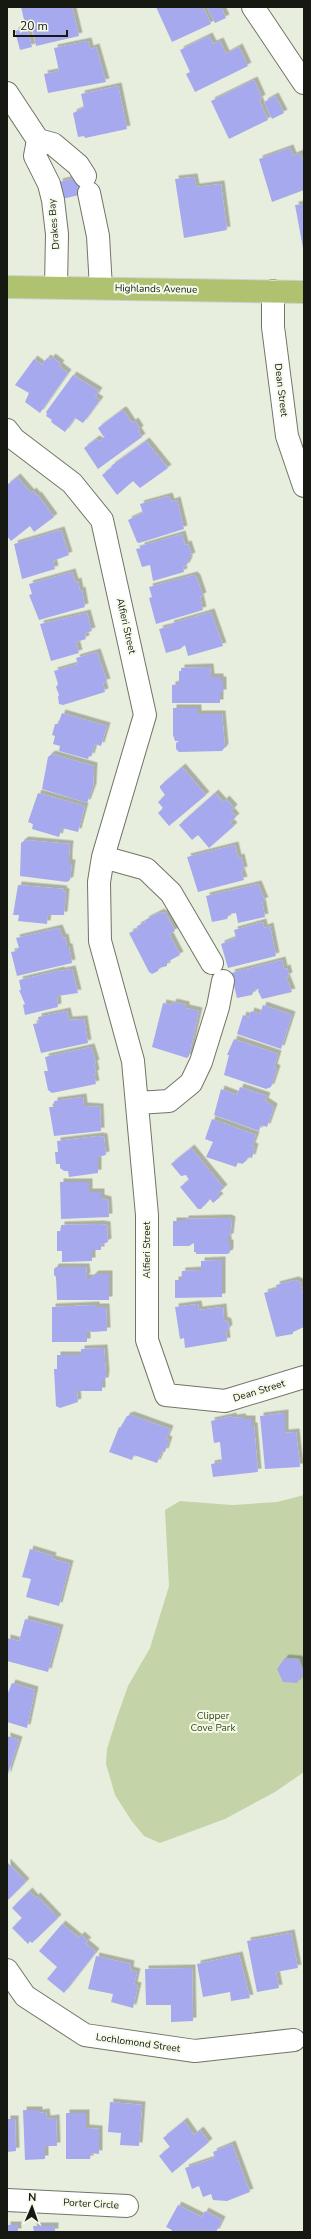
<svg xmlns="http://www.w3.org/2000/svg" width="311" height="2239" font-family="'Nunito Sans',sans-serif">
  <defs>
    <filter id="shadow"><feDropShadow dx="3.5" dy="-3.5" stdDeviation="0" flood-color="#0004"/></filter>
  </defs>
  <rect width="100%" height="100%" fill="#e8eedd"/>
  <path fill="#c5d4a8" d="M304 1495V1772L275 1792 225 1819 160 1843 144 1836 131 1820 115 1795 106 1764 107 1749 117 1717 128 1686 150 1648 169 1586 165 1510 180 1501 232 1505 277 1502Z"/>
  <path fill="#a6a9ee" filter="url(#shadow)" d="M21 7H72L79 36 36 46 31 23 25 24Z
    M156 7H203L211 24 172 42Z
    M207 7H221L226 18 215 23Z
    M27 28 32 47 20 50 15 31Z
    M209 36 213 44 220 41 226 54 239 47 248 66 195 92 186 74 190 72 180 50Z
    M88 41 90 49 96 47 106 82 48 93 44 74 59 71 54 48Z
    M254 80 262 98 259 100 268 120 229 139 211 101Z
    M118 86 127 129 85 138 84 136 78 137 73 113 84 108 81 94Z
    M275 96 284 113 272 119 264 102Z
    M290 148 293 156 300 153 304 164V190L272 202 259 159Z
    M88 175 92 192 62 199 59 182Z
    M194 177 196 187 221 184 227 230 184 238 175 179Z
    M304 204V248H303L295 205Z
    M52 357 61 364 59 366 68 373 40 413 25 402 29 393 15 385 34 359 42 365 47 358 50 360Z
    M73 375 99 391 95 397 100 400 83 423 75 418 65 432 51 422 52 420 46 416 47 414 46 412Z
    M122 410 124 411 132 423 135 421 140 429 138 431 142 437 98 469 84 448 96 439 100 441 105 436H103L98 428Z
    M146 441 168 468 140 488 133 481 117 495 102 475 112 467 111 466Z
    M17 477 31 493 33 491 37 496 38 495 54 517 34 532 30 526 11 541 7 536V485Z
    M169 496 171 502 177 500 184 529 139 543 137 542 128 520 143 513 140 504Z
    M61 530 69 555 53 561 55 569 22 579 14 544Z
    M182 534 185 545 188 544 192 556 189 557V560L186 566 183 567 184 572 153 581 150 565 142 567 136 549 141 548V546Z
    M72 572 75 582 78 581 80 591 82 590 85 607 39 620 29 595 32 594 29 584Z
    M194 575 197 578 203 596 200 597 203 610 156 624 149 598 152 597 149 587Z
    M211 612 223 646 188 656 185 645 180 649 166 653 159 629 171 626 170 624Z
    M87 613 92 631 85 633 86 639 76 642 79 653 51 661 40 624Z
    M97 652 107 682 103 683 105 692 63 705 59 704 58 697 59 695 56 687 58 684 54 671 78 664 76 658Z
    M210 667 211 677H220V680H223V693H220V703H172V685L179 684V671H181V668Z
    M173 708H198V714H222L225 747 222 751 179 752 176 749V743L179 741H175L173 735Z
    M62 713 107 726 101 746 95 744 91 757 89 756 88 759 59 751 60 746 53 744 55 736 52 735 55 724H58Z
    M52 754 94 766 93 787 87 803 42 789 48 757Z
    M182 767 206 795 169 826 158 813 163 808 158 802 165 795 160 788V786Z
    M38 793 85 806 78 832 62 828 59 837 32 829 33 824 28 822Z
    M215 793 223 802 226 799 234 808 231 811 236 817 230 822 234 826 209 848 198 835 192 840 179 825Z
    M25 840 70 844 69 855V863H72L70 880 67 882 20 876 21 843Z
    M235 845 238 858 241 857 244 870 241 871 244 880 198 892 187 857Z
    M258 884 265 901H262L265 917 238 923 236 913 229 914 227 919 212 922 206 896Z
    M18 885 64 889 63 891 66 892 64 915H48L47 924 18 921 19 915H13Z
    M161 912 162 914 165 912 175 931 169 934 180 955 167 962V966L159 968 158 971 152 974 149 972 129 933 138 929 137 926 146 922 145 920Z
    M263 922 264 928 270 926 276 956 228 968 221 944 236 938 234 930Z
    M59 928 63 938 65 937 67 947H69L72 963 17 976 11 952 17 951 16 949 19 948 16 938Z
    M282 960 284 969 287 968 289 976 286 977 292 992 262 999 258 991 259 989 254 990 252 995 237 998 231 973Z
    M72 969 78 993 57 996 58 1007 25 1015 23 1005 25 1004 19 990H21L19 980 61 970V971Z
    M173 1002 186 1005V1008L199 1011 189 1056 187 1058 152 1047 163 1003 172 1005Z
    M263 1005 292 1015 281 1049 237 1034 243 1015 249 1017 251 1011 260 1014Z
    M67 1011 69 1020 84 1019 88 1043 41 1053 33 1024 39 1023 38 1017Z
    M234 1039 278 1054 274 1067 277 1069 271 1087 266 1089 224 1075 229 1055H227Z
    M91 1047 96 1063 94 1064 96 1073 94 1074 96 1084 52 1093 48 1090 44 1071H48L45 1057Z
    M240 1087 267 1096 265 1101 274 1107 267 1127 261 1125 259 1131 214 1115 221 1089 237 1095Z
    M83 1097 84 1106 100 1107 101 1131 54 1136 49 1107H54V1101Z
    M212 1119 256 1135 252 1146 255 1147 252 1158 248 1157 246 1161 242 1164 238 1162 236 1167 206 1157 213 1142 205 1139Z
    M99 1136 104 1137 106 1155 98 1157V1173L69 1177 68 1171H64L60 1168V1164H56L55 1152H58L57 1141Z
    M191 1148 224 1188 217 1194 220 1197 213 1203 210 1199 201 1209H198L180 1187 189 1180 186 1175 181 1176 171 1164Z
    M60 1182H89V1192H101V1198L108 1200 109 1217 61 1219Z
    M228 1218 232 1220 230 1237H228V1243H230V1252L228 1254H196V1252H194V1243L189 1246H173V1221H185V1219Z
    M100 1224 107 1225 108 1242 101 1245V1250H92V1261L62 1262V1251H57V1231H61V1225Z
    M222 1260V1297L175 1298V1280H181L182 1271 201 1270V1261Z
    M56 1267H86L87 1276 85 1278H91L95 1274H109V1300H57L56 1277 54 1275V1269Z
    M295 1280 300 1282 304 1298V1327L293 1332V1334L276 1337 264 1293 277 1289 276 1285Z
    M198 1304 199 1310 223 1307 224 1320 228 1322 229 1328 226 1331 227 1341 185 1348 184 1338 180 1339 175 1307Z
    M96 1305V1307H106L107 1331 92 1332 87 1330V1342H52V1307Z
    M104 1348 106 1374 105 1381H102V1391H77L78 1402 60 1408 56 1406 54 1369H57V1355H81V1349Z
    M285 1413V1433L296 1432 300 1467 265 1469 260 1416Z
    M131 1415 170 1429 166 1439 169 1440 165 1452 162 1451 157 1463 134 1455 132 1460 109 1452 119 1427 120 1428 127 1416Z
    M233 1416V1418L242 1417 243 1419H252V1426H254L258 1472 213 1477 211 1464 222 1462 220 1442 214 1443 211 1421Z
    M30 1549 53 1556 52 1559 70 1564 59 1606 26 1597 31 1579 22 1577Z
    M25 1619 60 1628 48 1672 7 1661V1638L19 1641Z
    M285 1658 299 1659 304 1673 297 1683 283 1682 277 1669Z
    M12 1683 35 1690 27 1728 7 1722V1695Z
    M7 1736 19 1740 7 1777Z
    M7 1862 26 1882 7 1901Z
    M29 1891 35 1898 37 1896 58 1918 32 1943 30 1941 28 1944 12 1928 22 1918 12 1908Z
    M62 1924 79 1938 81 1935 88 1941 85 1943 96 1952 64 1993 47 1979 57 1967 39 1951Z
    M291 1933 298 1968 276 1972 279 1988 257 1992 247 1941Z
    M239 1955 250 1998 231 2001 230 1992 203 1997 197 1964Z
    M96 1956 131 1964 130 1970 137 1972 134 1985 138 1986 133 2008 111 2002 113 1994 88 1989Z
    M192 1968 193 2021 171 2022V2005H146L145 1969Z
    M110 2102 142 2105 139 2146 120 2145 121 2133 108 2132Z
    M23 2110H39V2113L46 2112 47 2119 56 2118 57 2146H45V2159L25 2160Z
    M66 2113H86V2128L99 2129V2154L91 2153 90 2159H66Z
    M7 2119H15L16 2151 7 2152Z
    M184 2121 194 2135 200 2130 209 2142 172 2173 159 2156 170 2147 163 2138Z
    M232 2144 250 2192 227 2201 213 2200 211 2194 203 2197 199 2186 192 2189 185 2168 215 2158 213 2152Z
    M178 2205 202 2217 205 2211 222 2220 216 2232H171L172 2230 166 2227Z
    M7 2225H18V2232H7Z
    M33 2226H55V2232H34Z"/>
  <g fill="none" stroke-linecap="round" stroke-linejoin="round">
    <g stroke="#707566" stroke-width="24">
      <path id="minor" d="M253 7 304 83
        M7 93 38 140 53 144 78 165 85 176
        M38 140 35 156 49 184 53 200 57 234 56 287
        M89 193 98 236 101 288
        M273 291V327L287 436 304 486
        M7 430 14 439 72 483 102 520 145 715 103 857 99 882 100 941 133 1061 147 1215V1340L166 1395 225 1401 304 1377
        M103 857 146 869 171 893 212 963
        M137 1103 169 1101 191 1083 201 1062 218 1007 223 981
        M7 1970 25 1996 85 2035 195 2051 294 2040
        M7 2200 127 2206"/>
    </g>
    <g stroke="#d0d1d0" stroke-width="24">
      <path id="major" d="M7 287 304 292"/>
    </g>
    <use href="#minor" stroke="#fff" stroke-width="22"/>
    <use href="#major" stroke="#afc270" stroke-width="22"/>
  </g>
  <g text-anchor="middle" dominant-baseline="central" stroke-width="4" stroke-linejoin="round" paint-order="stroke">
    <g font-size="10" fill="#161812" stroke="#f5fbea">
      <text transform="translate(54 224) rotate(-95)">Drakes Bay</text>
      <text transform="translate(156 289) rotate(1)">Highlands Avenue</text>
      <text transform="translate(281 390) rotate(83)">Dean Street</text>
      <text transform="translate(126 626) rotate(77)">Alfieri Street</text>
      <text transform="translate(147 1250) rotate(-90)">Alfieri Street</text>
      <text transform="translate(259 1391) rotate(-17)">Dean Street</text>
      <text transform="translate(138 2043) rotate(8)">Lochlomond Street</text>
      <text transform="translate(91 2204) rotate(3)">Porter Circle</text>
    </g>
    <g font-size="10" fill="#374511" stroke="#f5fbea">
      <text x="213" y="1716">Clipper<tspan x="213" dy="12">Cove Park</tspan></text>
    </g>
  </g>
  <rect width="311" height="2239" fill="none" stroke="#161812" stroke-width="16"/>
  <g transform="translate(32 2207) rotate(2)" stroke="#f5fbea" stroke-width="3" paint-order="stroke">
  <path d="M0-3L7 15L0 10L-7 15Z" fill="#161812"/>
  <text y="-6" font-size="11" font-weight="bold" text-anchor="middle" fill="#161812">N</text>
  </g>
  <path d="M14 30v6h53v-6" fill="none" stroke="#161812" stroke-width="2"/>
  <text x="20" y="30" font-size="12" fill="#161812" stroke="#f5fbea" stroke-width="3" paint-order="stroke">20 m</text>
</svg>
